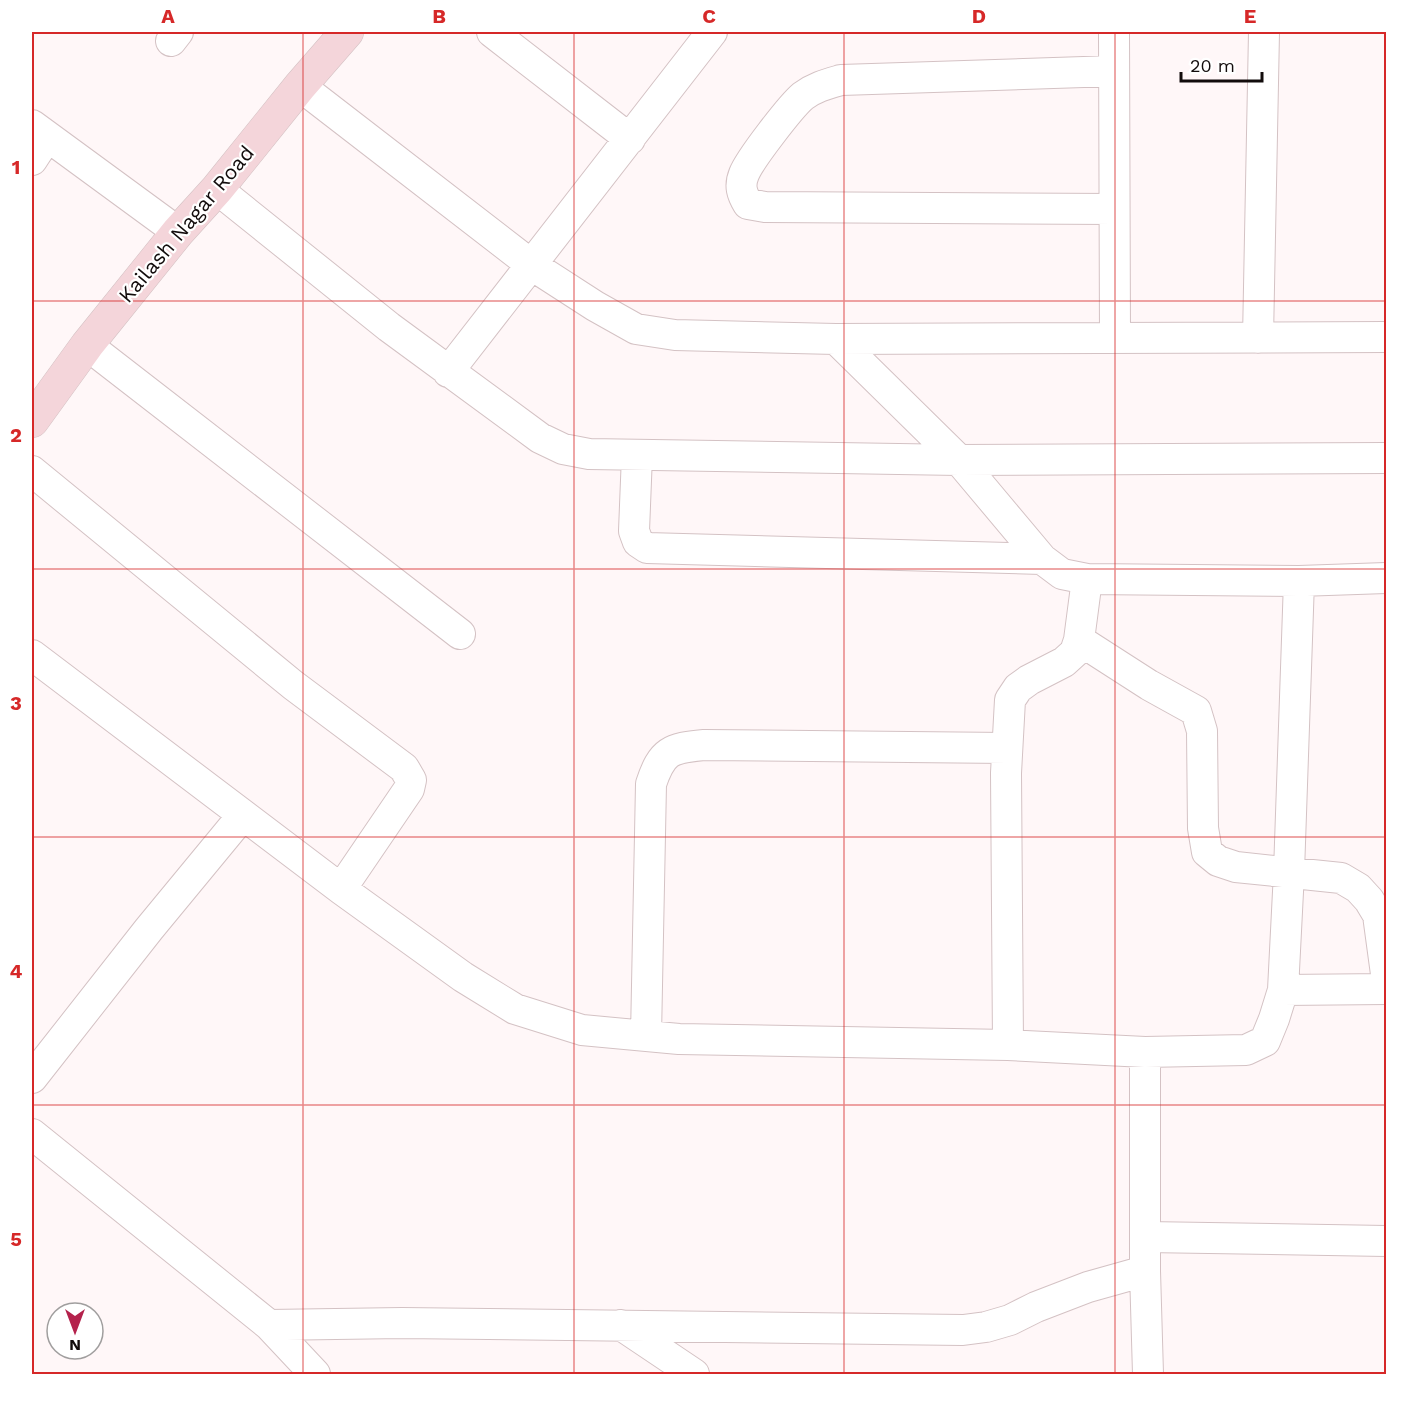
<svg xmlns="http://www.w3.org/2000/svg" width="1418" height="1406" font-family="'Work Sans',sans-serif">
  <rect width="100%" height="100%" fill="#fff7f8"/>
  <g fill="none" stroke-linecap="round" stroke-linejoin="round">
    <g stroke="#d4c2c4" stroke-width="32">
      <path id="street" d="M492 32 630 139
        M1114 32 1115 337
        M171 41 178 32
        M1114 71 841 80C827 84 815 87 803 96 791 106 750 159 744 174 739 186 742 194 748 204L765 207 1114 209
        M300 86 533 266 595 306 636 329 675 335 836 339 1386 337
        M32 125 178 232
        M32 160 47 137
        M217 189 389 327 540 438 563 449 589 454 959 460 1386 458
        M1258 338 1264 32
        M836 339 959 460 1042 559 1062 574 1087 579 1299 581 1386 578
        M87 345 460 634
        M448 372 712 32
        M637 455 634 531 638 542 647 548 1042 559
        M32 471 293 685 404 768 411 780 409 789 341 889
        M1079 640 1149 685 1196 711 1202 731 1203 828 1207 852 1218 861 1236 867 1341 878 1358 888 1369 900 1378 915 1386 974
        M32 655 341 889 463 977 515 1009 582 1030 679 1039 1008 1045 1145 1052 1246 1050 1265 1041 1274 1019 1283 990 1289 872 1299 581
        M1283 990 1386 989
        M646 1036 651 784C662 751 670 748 704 745L1007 748
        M1008 1045 1006 773 1010 700 1018 688 1029 680 1064 662 1075 652 1079 640 1087 579
        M1145 1052V1271L1148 1374
        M32 1078 149 929 243 815
        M32 1134 269 1325 315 1374
        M1146 1237 1386 1241
        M269 1325 402 1323 963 1330 986 1327 1010 1320 1036 1307 1088 1287 1145 1271
        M621 1325 694 1374"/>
    </g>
    <g stroke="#d4c2c4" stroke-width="34">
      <path id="secondary" d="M32 421 87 345 178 232 217 189 300 86 347 32"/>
    </g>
    <use href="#street" stroke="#fff" stroke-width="30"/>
    <use href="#secondary" stroke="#f4d5da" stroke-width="33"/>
  </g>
  <path fill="none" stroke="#d62828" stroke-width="1.5" stroke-opacity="0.55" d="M303 32V1374M574 32V1374M844 32V1374M1115 32V1374M32 301H1386M32 569H1386M32 837H1386M32 1105H1386"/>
  <g text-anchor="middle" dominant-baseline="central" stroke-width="4.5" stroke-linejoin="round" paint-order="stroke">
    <g font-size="21" fill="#120c0c" stroke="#fff">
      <text transform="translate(186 224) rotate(-50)">Kailash Nagar Road</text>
    </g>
  </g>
  <rect width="1418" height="1406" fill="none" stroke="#ffffff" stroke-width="66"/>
  <g transform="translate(75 1331) rotate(180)"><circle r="28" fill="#ffffff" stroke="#a09e9e" stroke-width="1.5"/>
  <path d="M0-4.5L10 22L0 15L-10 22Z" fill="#b4224c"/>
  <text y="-9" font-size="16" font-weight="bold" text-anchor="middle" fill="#120c0c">N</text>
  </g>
  <path d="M1181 72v9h81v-9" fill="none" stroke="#120c0c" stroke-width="3"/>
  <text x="1190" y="72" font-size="18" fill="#120c0c" stroke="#ffffff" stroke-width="4.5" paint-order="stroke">20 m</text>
  <rect x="33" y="33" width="1352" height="1340" fill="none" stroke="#d62828" stroke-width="2"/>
  <g font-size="20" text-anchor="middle" font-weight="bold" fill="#d62828">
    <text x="168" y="23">A</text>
    <text x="439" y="23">B</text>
    <text x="709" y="23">C</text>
    <text x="979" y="23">D</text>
    <text x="1250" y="23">E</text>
    <text x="16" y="174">1</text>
    <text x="16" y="442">2</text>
    <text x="16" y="710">3</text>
    <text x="16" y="978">4</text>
    <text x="16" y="1246">5</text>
  </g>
</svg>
